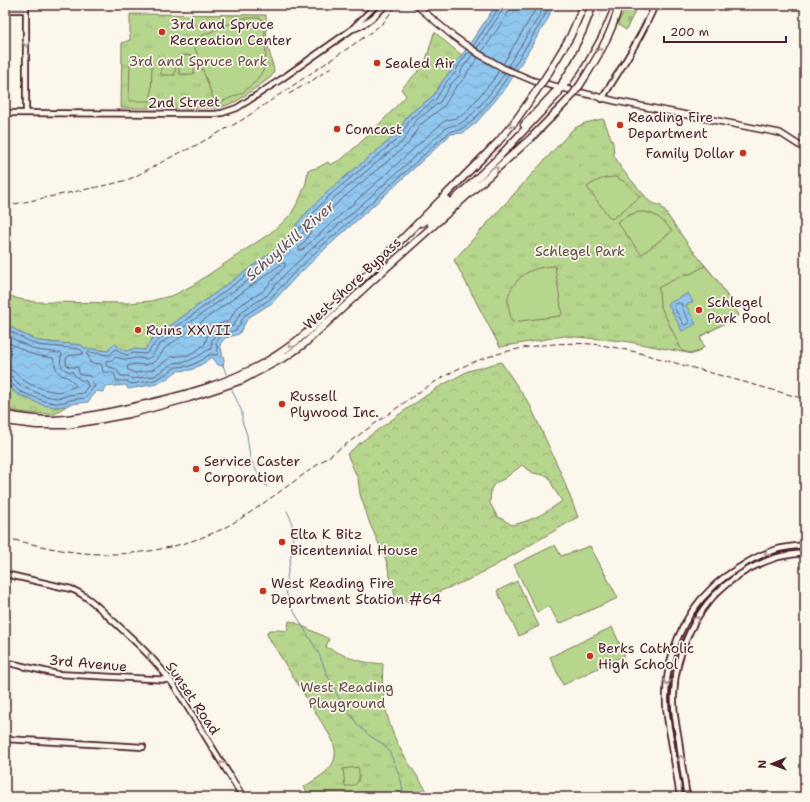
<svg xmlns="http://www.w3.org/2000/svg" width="810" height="802" font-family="'Shantell Sans',sans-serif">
  <defs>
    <pattern id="forest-crowns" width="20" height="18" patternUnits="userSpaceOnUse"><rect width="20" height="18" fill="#b6d58d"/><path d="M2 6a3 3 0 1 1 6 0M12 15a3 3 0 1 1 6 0" fill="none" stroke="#9eb67a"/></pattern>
    <pattern id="cemetery-stones" width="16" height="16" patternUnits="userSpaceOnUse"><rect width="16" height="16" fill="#b6d58d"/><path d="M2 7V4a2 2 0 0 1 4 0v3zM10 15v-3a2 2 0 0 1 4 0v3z" fill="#9eb67a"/></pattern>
    <pattern id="park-tufts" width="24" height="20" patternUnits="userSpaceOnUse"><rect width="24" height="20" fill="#b6d58d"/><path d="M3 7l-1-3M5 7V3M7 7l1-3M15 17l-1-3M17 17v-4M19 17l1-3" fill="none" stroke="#9eb67a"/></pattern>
    <pattern id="water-waves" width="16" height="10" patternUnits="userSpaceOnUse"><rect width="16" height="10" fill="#8fc7ee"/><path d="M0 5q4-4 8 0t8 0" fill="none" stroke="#7daacc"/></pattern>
  </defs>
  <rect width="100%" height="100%" fill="#fbf7ec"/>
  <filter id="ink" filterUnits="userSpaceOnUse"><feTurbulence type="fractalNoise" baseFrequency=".025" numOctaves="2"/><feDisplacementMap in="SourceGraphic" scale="8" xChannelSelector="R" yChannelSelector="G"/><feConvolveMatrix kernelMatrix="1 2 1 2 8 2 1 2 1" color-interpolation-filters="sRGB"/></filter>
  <g filter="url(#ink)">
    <path fill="url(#forest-crowns)" stroke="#807a5c" fill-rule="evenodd" d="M501 362 530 405 560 471 578 517 496 565 468 580 411 603 395 596 386 560 370 524 360 494 358 479 347 454 361 442 404 411 437 388 468 371ZM522 465 533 473 548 476 556 492 562 501C546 513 531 521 512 525L497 516 490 503 491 489 495 483 504 479Z
      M5 383 17 394 43 405 56 407 66 406 55 414 27 413 5 410Z"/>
    <path fill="url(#cemetery-stones)" stroke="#807a5c" d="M628 5H638L626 30 617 24Z"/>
    <path fill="url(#park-tufts)" stroke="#807a5c" d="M130 14 266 15 267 43 274 70 273 74 270 78 237 101 225 106 217 108H121L122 43 130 40Z
      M434 33H436L448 44 462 55 454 64 453 69 444 79 433 96 408 115 397 134 327 192 298 222 294 230 280 246 152 339 145 350 133 349 127 351 123 350 115 344 110 351 84 348 82 345 38 341 19 332 5 323V294L19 299 36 302 128 303 151 301 174 295 193 285 269 234 280 225 291 214 300 198 306 183 308 170 317 168 328 162 330 165 342 159 371 133 406 96 401 89 427 62 426 60Z
      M602 119 604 120 613 143 614 155 621 168 650 202 661 206 690 247 717 280 739 315 700 337 704 347 698 352 693 354 624 341 564 336 500 347 454 260 573 129 585 123Z
      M517 581 539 626 519 636 497 591Z
      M289 621 294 622 329 639 326 647 350 658 365 662 383 664C381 686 384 707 391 728 399 752 417 775 431 797H310L304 787C323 774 343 766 332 739L267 635V633L269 630H277L287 631Z"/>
    <path fill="#b6d58d" stroke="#807a5c" d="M243 18H261L264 21 266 55 263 71 255 82 242 93 221 102 213 98 192 40Z
      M179 55 195 56 194 74H179Z
      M161 60H175V75H161Z
      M130 62 152 63 151 101H129Z
      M615 177C625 180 633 189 640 197L612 219 610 218 587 187C595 181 604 177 615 177Z
      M639 212C654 211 663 220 672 231L642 254 640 253 617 222 629 215Z
      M555 266 562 314 560 316 512 322C510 314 508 307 508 300 508 294 511 289 514 285 524 270 538 267 555 266Z
      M705 266 717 280 739 315 700 337 704 347C695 354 694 354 682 351L660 305 659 290 658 288 687 273 688 275Z
      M555 545 561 556 590 546 618 598 559 624 549 606 537 612 514 565Z
      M612 627 625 655 563 685 550 657Z
      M358 767C361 779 359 787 345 786L343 769Z"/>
    <path fill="url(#water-waves)" stroke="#7384a0" d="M496 5H553L548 19 506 88 476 123 463 133 451 134 384 196 326 248 294 279 272 303 248 318 239 334 225 338 220 344 224 360 223 366 218 365 213 358H210L204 363 191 370 177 371 168 378 157 384 128 389 126 385 105 387 103 392 96 391 88 402 71 404 66 406 56 407 43 405 17 394 5 383V323L19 332 38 341 82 345 84 348 109 351 110 347 115 344 123 350 127 351 133 349 145 350 152 339 280 246 294 230 298 222 327 192 397 134 408 115 433 96 444 79 453 69 454 64 462 55Z
      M688 293 693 302 686 305 696 324 682 331 668 304Z"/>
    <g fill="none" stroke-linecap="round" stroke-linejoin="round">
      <path stroke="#666279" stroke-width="1" d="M473 46 498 9 499 5
        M477 48 502 11 504 5
        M469 51 458 66 456 72 447 81 436 99 411 118 400 137 330 195 302 225 297 233 282 249 156 342 147 353 145 354 134 353 127 355 121 353 116 349C113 350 113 354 109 355L89 352 87 354 89 358 90 363 100 364 102 366 103 372C107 373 113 370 115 376 116 378 116 380 116 381H126L132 384 155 380 166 374 176 367 190 366 202 360 209 355H217L218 353 216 343 222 334 236 330 245 315 269 300 291 276 323 245 382 193 449 132C453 130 457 131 461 129 475 123 501 88 509 74
        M482 52 507 15 509 10 510 5
        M473 54 462 69 460 75 451 84 440 102 415 121 404 140 333 199 306 228 301 236 286 253 159 345 152 356 147 359 135 358 126 360 116 357 112 360 106 361 105 362 107 366 116 369 121 376H128L133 379 154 376 163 370 174 363 188 361 199 356 206 351 211 349 212 340 218 332 221 329 233 326 242 311 266 296 287 272 320 241 378 190 446 128C450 125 456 126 461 123 475 115 496 86 505 73
        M478 58 468 71 465 78 455 88 444 106 420 125 408 144 337 203 311 231 306 240 299 248V250H302L442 123 447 120 457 118 466 112 494 79 499 70
        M503 64 534 12 537 5
        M508 66 540 15 544 5
        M513 68 544 17 549 5
        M283 263H285V266L262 292 237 307 229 321 219 324 215 326 207 337 205 344 196 351 187 355 171 357 160 365 152 370 135 373 127 369 128 366 135 364 146 365 152 363 157 360 164 349Z
        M680 303 682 304V308L689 321V323L685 325 683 324 674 307 675 305Z
        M5 328 17 335 37 345 80 349 83 352 82 354 68 356 66 359V364L69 367H78L79 373 81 375 91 376 92 382 95 386 85 398 70 400 64 402 56 403 44 401 19 391 9 381 5 380
        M5 333 15 340 36 350 61 353 62 354C58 365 62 371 73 372 76 378 79 380 86 381L88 386 83 393 69 395 63 397 56 398 46 396 22 387 12 377 5 375
        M5 341 13 345 34 355 53 358C55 362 54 366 57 370 60 377 66 375 70 379 72 381 75 384 76 386 73 388 71 388 67 389 65 390 64 391 62 391 54 394 33 386 26 382 17 377 17 370 5 369"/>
      <path stroke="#7384a0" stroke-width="1" d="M223 365 226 374
        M232 390 242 412V421L247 435 250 458 258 474 267 487
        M287 511C300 532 288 563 286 586V592L292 608 319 654 328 677 333 684 336 693 358 725 370 736 378 741 382 743 389 751 393 760 401 780 404 797"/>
      <g stroke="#4a1f2b" stroke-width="8">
        <path id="secondary" d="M5 10H26
          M353 29C366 25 377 14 386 5
          M602 99C621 68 641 38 655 5
          M26 112V5
          M5 113 215 114 222 113 237 108 280 80 351 30 376 5
          M5 574 71 589C87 595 99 608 111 619 134 640 157 661 175 687L243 797
          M5 662 57 674 170 680
          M5 739 143 747
          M680 797C677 778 674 759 671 740 668 725 665 710 666 695 666 657 683 615 711 589 719 580 730 573 740 567 752 559 764 553 778 549 787 547 796 546 805 545
          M687 797C684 778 681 759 679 740 676 725 673 710 674 695 675 652 697 605 732 580 745 570 760 563 775 558 785 555 795 554 805 553"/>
      </g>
      <g stroke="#4a1f2b" stroke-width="8">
        <path id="primary" d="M416 5 453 36 479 54 503 68 534 81 615 101 780 133 805 149"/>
      </g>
      <g stroke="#4a1f2b" stroke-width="9">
        <path id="highway" d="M549 72 570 37 584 5
          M580 85C596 60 612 34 619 5
          M524 125 554 93 567 82 577 67 596 33 608 5
          M422 223 448 200
          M430 223 498 158 558 94 563 82 575 63 590 33 601 5
          M5 415C21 417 37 420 53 420 80 419 107 413 133 407 182 396 234 383 277 355 308 335 334 307 360 281 407 235 452 188 498 142L516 120 535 93
          M5 421 36 425H67L97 420 129 414 189 398 219 388 242 380 287 356 304 344 374 279 531 138 571 97"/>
      </g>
      <use href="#secondary" stroke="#fbf7ec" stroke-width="4.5"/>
      <use href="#primary" stroke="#fbf7ec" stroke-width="5"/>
      <use href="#highway" stroke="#fbf7ec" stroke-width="6"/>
      <path stroke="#4a1f2b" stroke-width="1" stroke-dasharray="6 3" stroke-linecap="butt" d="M289 94 313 80 332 67
        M5 206 112 184 127 180 134 177 177 154 191 148 242 120 369 34 384 22 396 5
        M5 538C28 543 51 549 74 552 123 558 174 551 220 530 232 524 243 517 254 510L422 390C435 382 449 373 462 367 502 349 547 341 591 344 606 345 621 349 636 352L805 399"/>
      <g stroke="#4a1f2b" stroke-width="9" stroke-linecap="butt">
        <path id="highway-bridge" d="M535 93 549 72
          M571 97 580 85"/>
      </g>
      <use href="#highway-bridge" stroke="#fbf7ec" stroke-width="6"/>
    </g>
    <defs><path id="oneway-chevron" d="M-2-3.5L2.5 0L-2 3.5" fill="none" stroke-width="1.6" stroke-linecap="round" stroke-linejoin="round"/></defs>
    <g stroke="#ab9695">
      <use href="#oneway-chevron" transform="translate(26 44) rotate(90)"/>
      <use href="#oneway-chevron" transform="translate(600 51) rotate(-63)"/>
      <use href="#oneway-chevron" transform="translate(512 125) rotate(130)"/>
      <use href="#oneway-chevron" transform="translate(496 169) rotate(-42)"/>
      <use href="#oneway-chevron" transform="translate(291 345) rotate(144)"/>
      <use href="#oneway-chevron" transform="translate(767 553) rotate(159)"/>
      <use href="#oneway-chevron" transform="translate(697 619) rotate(-58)"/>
      <use href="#oneway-chevron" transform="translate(150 656) rotate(-131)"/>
      <use href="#oneway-chevron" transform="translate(667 682) rotate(96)"/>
      <use href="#oneway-chevron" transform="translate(681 758) rotate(-99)"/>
      <use href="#oneway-chevron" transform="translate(222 764) rotate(-122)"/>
    </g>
  </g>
  <g fill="#c8321e" stroke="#fbf7ec" stroke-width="1.5">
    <circle cx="162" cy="32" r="4"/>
    <circle cx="377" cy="63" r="4"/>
    <circle cx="620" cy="125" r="4"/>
    <circle cx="337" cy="129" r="4"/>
    <circle cx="743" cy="153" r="4"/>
    <circle cx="699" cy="310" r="4"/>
    <circle cx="138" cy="330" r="4"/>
    <circle cx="282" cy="404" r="4"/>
    <circle cx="196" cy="469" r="4"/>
    <circle cx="282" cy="542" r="4"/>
    <circle cx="263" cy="591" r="4"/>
    <circle cx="590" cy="656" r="4"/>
  </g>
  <g text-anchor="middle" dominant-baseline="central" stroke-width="3.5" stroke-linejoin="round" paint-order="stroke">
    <g font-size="14" fill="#4a1f2b" stroke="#fbf7ec" text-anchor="start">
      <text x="170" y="24">3rd and Spruce<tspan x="170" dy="16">Recreation Center</tspan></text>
      <text x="385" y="63">Sealed Air</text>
      <text x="628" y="117">Reading Fire<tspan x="628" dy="16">Department</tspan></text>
      <text x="345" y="129">Comcast</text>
      <text x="735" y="153" text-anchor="end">Family Dollar</text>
      <text x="707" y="302">Schlegel<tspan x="707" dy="16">Park Pool</tspan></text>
      <text x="146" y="330">Ruins XXVII</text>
      <text x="290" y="396">Russell<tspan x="290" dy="16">Plywood Inc.</tspan></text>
      <text x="204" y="461">Service Caster<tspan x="204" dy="16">Corporation</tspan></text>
      <text x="290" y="534">Elta K Bitz<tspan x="290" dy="16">Bicentennial House</tspan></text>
      <text x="271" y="583">West Reading Fire<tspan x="271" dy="16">Department Station #64</tspan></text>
      <text x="598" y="648">Berks Catholic<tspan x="598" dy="16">High School</tspan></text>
    </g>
    <g font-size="14" fill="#654c44" stroke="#fbf7ec">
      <text x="198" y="61">3rd and Spruce Park</text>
      <text x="580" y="251">Schlegel Park</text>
      <text x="347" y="687">West Reading<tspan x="347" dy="16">Playground</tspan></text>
    </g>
    <g font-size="14" fill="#4a1f2b" stroke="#fbf7ec">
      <text transform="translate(184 102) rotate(-1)">2nd Street</text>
      <text transform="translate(352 283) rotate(-43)">West Shore Bypass</text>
      <text transform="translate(88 663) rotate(5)">3rd Avenue</text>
      <text transform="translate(193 698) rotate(56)">Sunset Road</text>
    </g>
    <g font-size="15" font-style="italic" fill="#5f5166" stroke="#fbf7ec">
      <text transform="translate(290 241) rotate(-41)">Schuylkill River</text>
    </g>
  </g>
  <rect width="810" height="802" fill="none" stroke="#fbf7ec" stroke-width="20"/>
  <rect x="10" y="10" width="790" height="782" fill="none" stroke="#4a1f2b" stroke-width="1.5" filter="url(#ink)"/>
  <g transform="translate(772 764) rotate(269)" stroke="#fbf7ec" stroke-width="3" paint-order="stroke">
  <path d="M0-3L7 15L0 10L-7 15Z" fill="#4a1f2b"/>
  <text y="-6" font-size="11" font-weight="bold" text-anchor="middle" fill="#4a1f2b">N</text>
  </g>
  <path d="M664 36v6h122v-6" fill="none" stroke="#4a1f2b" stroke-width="2"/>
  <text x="670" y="36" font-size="12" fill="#4a1f2b" stroke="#fbf7ec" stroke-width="3" paint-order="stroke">200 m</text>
</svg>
